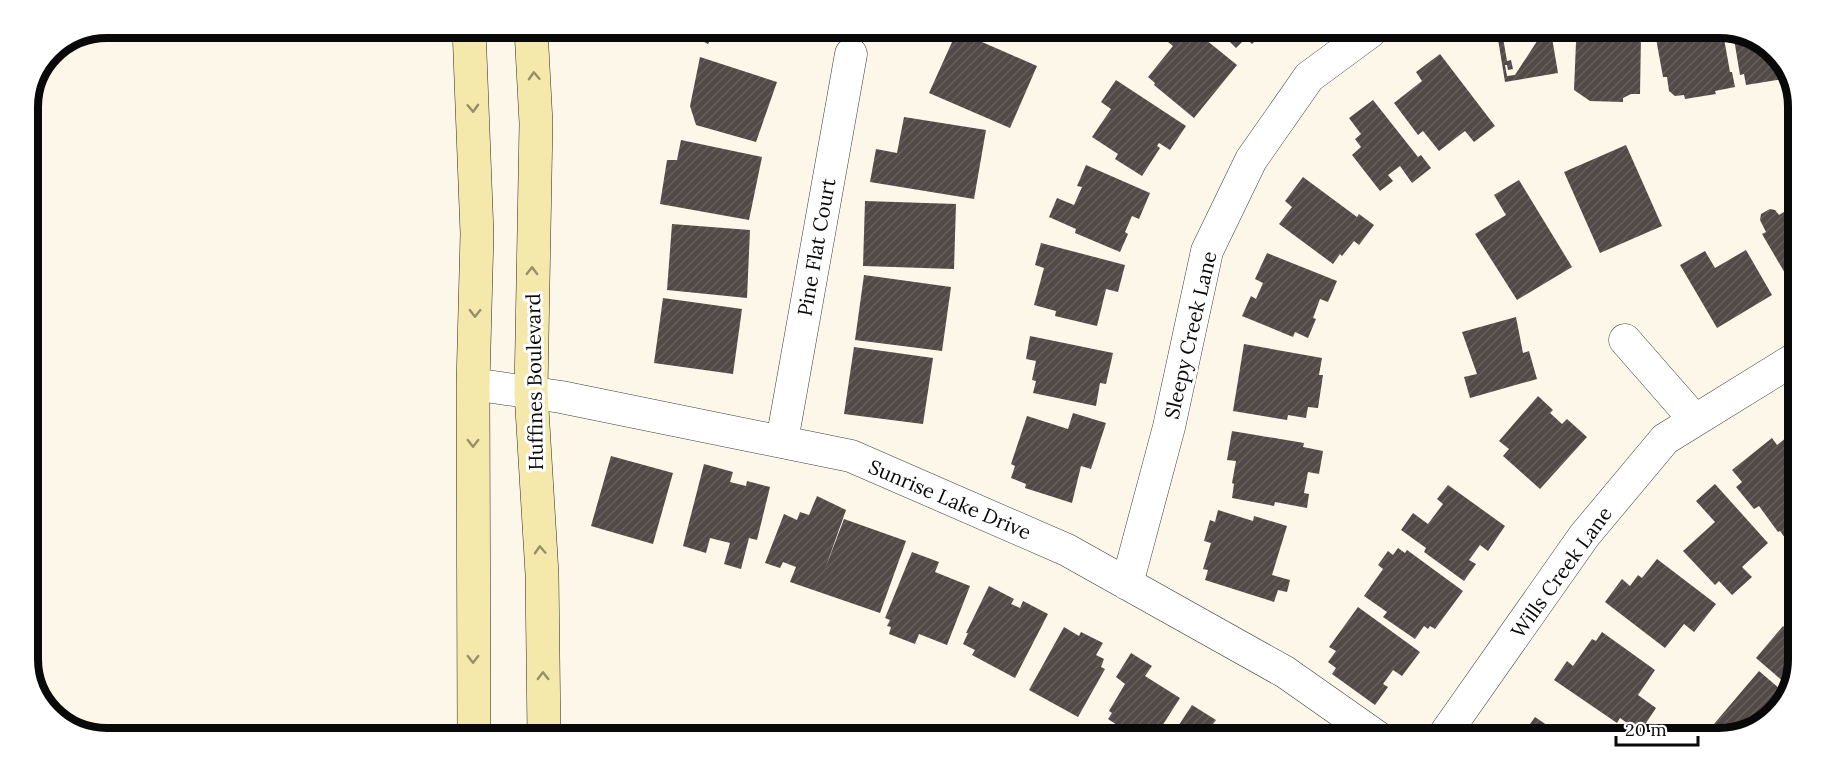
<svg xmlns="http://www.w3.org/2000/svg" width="1826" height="766" font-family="Lora,serif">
  <defs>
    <pattern id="building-hatch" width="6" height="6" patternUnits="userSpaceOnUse" patternTransform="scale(1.5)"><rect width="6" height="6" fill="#514a47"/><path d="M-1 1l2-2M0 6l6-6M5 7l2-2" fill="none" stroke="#655f5d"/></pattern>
  </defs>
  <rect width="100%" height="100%" fill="#fcf7e9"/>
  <path fill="url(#building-hatch)" d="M680 29H717L708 44Z
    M957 31 1037 66 1010 128 929 93Z
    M1177 31H1195L1237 65 1194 118 1154 85 1155 83 1148 77 1173 46 1168 42Z
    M1216 31H1266L1252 44 1246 38 1236 48 1221 33 1219 35Z
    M1502 32 1507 61 1511 60 1513 69 1508 70 1507 65H1505L1507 76 1515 75 1543 32H1551L1558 73 1505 82 1497 33Z
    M1616 32 1645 33V35H1641L1640 94H1631L1623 98V102L1590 101 1574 90 1576 42 1612 41V34H1616Z
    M1655 33H1723L1730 72H1732L1735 87 1715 91 1716 94 1685 99 1684 95 1675 96 1669 91 1667 77H1663Z
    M1733 33H1750L1783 58 1790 78 1746 85 1744 74 1740 75Z
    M1440 54 1495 126 1474 142 1465 131 1439 151 1423 131 1418 135 1394 103 1422 81 1416 72Z
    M700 57 777 82 756 142 696 125 690 106Z
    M1116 80 1186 126 1170 150 1159 143 1157 146 1160 148 1142 176 1115 159 1118 154 1092 137 1111 109 1101 102Z
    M1373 100 1418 157 1421 155 1431 168 1412 183 1400 166 1388 175 1393 181 1380 191 1352 155 1361 147 1355 139 1361 134 1349 118Z
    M904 117 986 130 974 199 870 182 876 149 897 153Z
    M681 140 762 157 749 220 660 204 667 160H677Z
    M1626 145 1662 226 1600 253 1564 172Z
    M1086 165 1150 193 1139 219 1132 216 1125 232 1128 234 1120 252 1075 233 1076 229 1049 217 1057 198 1074 205 1082 187 1077 186Z
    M1303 177 1357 217 1359 214 1374 225 1359 245 1354 241 1342 256 1340 254 1333 264 1279 224 1292 207 1285 201Z
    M1519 180 1572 267 1517 300 1475 234 1506 215 1494 195Z
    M865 201 956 204 954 269 863 266Z
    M1794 206 1796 208 1798 207 1797 276 1789 280 1762 234 1766 232 1760 220 1761 214 1770 209 1775 210 1779 215Z
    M672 224 750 230 747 298 667 290Z
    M1041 243 1125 265 1118 292 1106 289 1097 326 1055 316 1056 311 1034 305 1044 268 1035 265Z
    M1746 250 1772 295 1717 328 1680 265 1705 251 1715 268Z
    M1267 253 1337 281 1328 302 1320 299 1313 318 1316 319 1308 338 1295 332 1293 337 1242 316 1251 296 1256 299 1263 283 1255 279Z
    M864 275 951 287 942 351 855 340Z
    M663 298 742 309 733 374 654 363Z
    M1516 317 1523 353 1529 351 1537 379 1470 398 1464 377 1477 374 1462 332Z
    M1030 336 1113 353 1106 384 1100 383 1096 406 1033 393 1036 381 1032 380 1036 361 1026 359Z
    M1244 344 1322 358 1319 375H1323L1318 408 1308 407 1306 418 1288 415 1287 420 1233 411Z
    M854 347 933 358 923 424 844 414Z
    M1538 396 1553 410 1550 413 1562 424 1567 419 1587 437 1540 489 1503 456 1509 449 1499 441Z
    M1073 413 1106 423 1091 469 1081 466 1072 503 1025 488 1026 484 1011 478 1015 466 1011 464 1027 416 1068 429Z
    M1232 431 1304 443 1303 447 1323 451 1319 474 1308 472 1304 493 1309 494 1307 508 1275 502 1274 506 1232 498 1234 484 1232 483 1236 461 1227 460Z
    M1787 437 1795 450V537L1788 542 1780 531 1778 532 1759 506 1754 509 1736 487 1742 482 1732 470 1772 438 1777 445Z
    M611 456 673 473 653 544 591 526Z
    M704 464 733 472 730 482 746 486 747 481 770 487 757 540 749 538 741 569 724 564 730 543 710 538 706 553 683 546Z
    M1715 484 1768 543 1742 567 1752 577 1732 595 1719 581 1715 585 1683 551 1715 522 1696 501Z
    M1448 485 1505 526 1488 551 1480 545 1469 560 1476 564 1464 581 1424 552 1426 548 1401 530 1413 513 1428 524 1443 504 1437 499Z
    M817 496 846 510 825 569 844 519 906 541 880 613 790 582 796 567 783 562 780 568 765 563 784 514 797 520 800 512 809 515Z
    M1218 510 1253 521 1254 516 1287 526 1272 575 1290 580 1287 592 1278 590 1274 602 1205 580 1208 570 1203 569 1211 543 1204 541 1210 520 1215 522Z
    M1398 548 1405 553 1407 550 1463 591 1435 629 1430 626 1428 629 1424 626 1415 639 1383 617 1387 612 1364 596 1383 569 1378 565 1388 551 1393 555Z
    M912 552 939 562 935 572 970 586 947 645 919 634 915 644 889 634 891 627 887 626 890 620 885 618Z
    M1657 559 1716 604 1694 632 1684 624 1665 648 1605 602 1622 579 1630 586 1638 575 1642 578Z
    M989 586 1014 599 1011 604 1020 608 1023 601 1048 614 1015 678 972 655 975 650 963 644 968 633H966Z
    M1358 607 1420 652 1402 676 1393 670 1383 684 1388 687 1375 705 1332 674 1336 668 1328 662 1336 651 1329 647Z
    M1783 626 1794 636 1793 690 1756 658Z
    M1064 627 1079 636 1081 632 1103 643 1096 655 1104 659 1101 667 1105 669 1078 717 1029 690Z
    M1602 632 1655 670 1638 695 1656 708 1640 732 1620 718 1617 723 1554 680 1567 661 1573 666 1592 639 1596 641Z
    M1131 653 1152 666 1145 676 1180 698 1155 737H1118L1123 729 1108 719 1112 713 1109 711 1125 684 1116 677Z
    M1759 671 1788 696 1764 725 1728 736 1714 724Z
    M1192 705 1216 720 1213 724 1229 735 1231 731 1241 737H1171Z
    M1535 717 1566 738H1520Z"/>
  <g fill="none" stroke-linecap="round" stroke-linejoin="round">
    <g stroke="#3c3c3c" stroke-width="33">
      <path id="street" d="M1625 340 1695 420
        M473 384 561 397 851 456 1067 550 1285 672 1379 738
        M782 441 851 54
        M1127 584 1169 427 1207 251 1251 160 1309 77 1370 32
        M1442 738 1584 536 1665 439 1796 358"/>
    </g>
    <g stroke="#2b2b2b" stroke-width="34">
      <path id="secondary" d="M469 28 477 234 473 384 474 735
        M531 29 536 123 531 392 542 574 544 735"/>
    </g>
    <use href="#street" stroke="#fff" stroke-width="32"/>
    <use href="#secondary" stroke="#f4e8ab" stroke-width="33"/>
  </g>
  <defs><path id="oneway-chevron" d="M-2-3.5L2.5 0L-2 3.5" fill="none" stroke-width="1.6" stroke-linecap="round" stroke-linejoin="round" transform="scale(1.5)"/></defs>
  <g stroke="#968f6a">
    <use href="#oneway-chevron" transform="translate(534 76) rotate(-93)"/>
    <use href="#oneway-chevron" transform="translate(473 108) rotate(88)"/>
    <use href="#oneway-chevron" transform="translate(532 271) rotate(-89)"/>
    <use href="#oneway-chevron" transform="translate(475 313) rotate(91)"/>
    <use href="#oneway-chevron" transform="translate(473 443) rotate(90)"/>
    <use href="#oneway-chevron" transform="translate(540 550) rotate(-93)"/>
    <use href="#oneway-chevron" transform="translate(473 659) rotate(90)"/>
    <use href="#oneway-chevron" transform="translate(543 676) rotate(-91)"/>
  </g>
  <g text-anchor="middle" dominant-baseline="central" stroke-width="6" stroke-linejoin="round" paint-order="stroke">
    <g font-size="20" fill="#090909" stroke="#fff">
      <text transform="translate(816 247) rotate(-80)">Pine Flat Court</text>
      <text transform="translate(1190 335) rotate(-77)">Sleepy Creek Lane</text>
      <text transform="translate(534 382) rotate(-91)">Huffines Boulevard</text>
      <text transform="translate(950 499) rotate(23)">Sunrise Lake Drive</text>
      <text transform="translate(1561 572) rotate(-54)">Wills Creek Lane</text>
    </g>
  </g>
  <path d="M0 0H1826V766H0ZM107 38H1719A69 69 0 0 1 1788 107V659A69 69 0 0 1 1719 728H107A69 69 0 0 1 38 659V107A69 69 0 0 1 107 38Z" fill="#fff" fill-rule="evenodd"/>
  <path fill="none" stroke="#090909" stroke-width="8" d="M107 38H1719A69 69 0 0 1 1788 107V659A69 69 0 0 1 1719 728H107A69 69 0 0 1 38 659V107A69 69 0 0 1 107 38Z"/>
  <path d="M1616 736v9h82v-9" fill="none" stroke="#090909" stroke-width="3"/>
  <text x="1625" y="736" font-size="18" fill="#090909" stroke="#ffffff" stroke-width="4.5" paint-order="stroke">20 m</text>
</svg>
